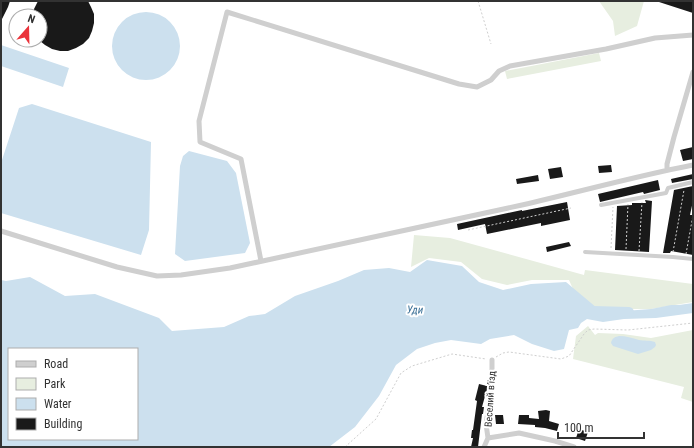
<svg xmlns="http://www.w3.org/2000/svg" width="694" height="448" font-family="'Roboto Condensed',sans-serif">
  <rect width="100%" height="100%" fill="#fff"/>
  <path fill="#e7eee0" d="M599 1H644L637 26 615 36 613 21Z
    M599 53 601 61 507 79 505 71Z
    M414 235 450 238 584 275 585 270 693 284V302L651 309H614L580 305 569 280H532L507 285 482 279 461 262 429 258 411 267Z
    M588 326 595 335 598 333 623 334 651 338 693 330V402L681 398 684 387 573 359 576 336Z"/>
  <path fill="#cce0ee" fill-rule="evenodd" d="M112 46a34 34 0 1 1 68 0a34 34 0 1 1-68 0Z
    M1 45 69 68 63 87 1 66Z
    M32 104 151 142 149 230 141 255 1 213V163L19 108Z
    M189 151 227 161 236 173 250 243 245 253 185 261 175 254 180 166 183 156Z
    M427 260 462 266 479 282 503 290 531 284 566 282 597 308 609 312 624 311 651 309 671 305H679L693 303V313L656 318 624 319 603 322 587 319 581 323 578 328 569 330 564 349 554 351 532 344 514 335 490 339 481 344 451 340 435 343 417 349 396 365 379 396 355 427 329 447H1V280L6 281 30 277 65 296 95 294 159 318 172 331 224 327 249 316 265 314 295 296 338 281 364 270 389 268 410 272ZM9 349H137V439H9Z
    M619 336C626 336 632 338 639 340 644 341 650 340 655 342L656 345 655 347 651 350 638 354 613 346 611 343C612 338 615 337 619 336Z"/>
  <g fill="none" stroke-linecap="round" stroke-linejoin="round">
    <path stroke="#cce0ee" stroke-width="10" d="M593 311 629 312"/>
  </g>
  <path fill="#191919" d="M1 1H10L8 7 1 21Z
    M38 1H88L91 7 94 14V23L92 31 89 38 83 44 76 48 68 51H60L52 49 45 45 40 41V16H32L34 9Z
    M659 1H693V13L659 2Z
    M693 147V159L683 161 680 150Z
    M611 165 612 172 599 173 598 166Z
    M561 167 563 177 550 179 548 169Z
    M693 174V179L672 183 671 179Z
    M538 175 539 181 517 184 516 179Z
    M658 180 660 190 644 194 643 192 600 202 598 194Z
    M693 186V201L690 215H693V255L671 251 670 253H663L674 190Z
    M645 200 652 201 649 252 615 250 617 206 632 205V203H646Z
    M567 202 570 220 541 226V223L487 234 485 224 458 230 457 224 522 210V211Z
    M569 242 571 246 547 252 546 247Z
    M479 384 487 386V389L482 407H484L483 414H482L478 447H471L473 438H471L472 430H473L477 401 475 400Z
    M546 410 550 411 549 421 559 424 557 431 545 428 535 427V425L518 424 519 415H529V418L539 419 538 411Z
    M495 415H503L504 424H496Z
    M579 429 588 432 585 441 576 438Z"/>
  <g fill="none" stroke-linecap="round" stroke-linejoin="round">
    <path stroke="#cfcfcf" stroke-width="1" stroke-dasharray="2 2" stroke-linecap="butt" d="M478 1 491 44
      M468 230 571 208
      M611 248 613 207
      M626 249 628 204
      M639 251 642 202
      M673 252 684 190
      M686 254 693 215
      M496 357 503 353 509 352 561 359 569 356 584 334 588 330 594 329 628 330 693 323
      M345 447 376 419 401 373 412 366 452 354 486 359"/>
    <path stroke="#cfcfcf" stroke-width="4" d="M601 205 666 193 668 188 693 182
      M585 252 673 257 693 259"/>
    <path stroke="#cfcfcf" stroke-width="5" d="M667 170V164L674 137 693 72
      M1 231 117 267 157 276 181 275 230 268C327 247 425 226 522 205 579 192 636 176 693 165
      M261 261 241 159 200 142 199 121 227 12 459 84 477 87 491 80 499 71 510 66 606 49 655 38 693 35
      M488 438 519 433 555 441 574 447
      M484 447 488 438 486 424 490 400 492 369V360"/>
  </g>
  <g text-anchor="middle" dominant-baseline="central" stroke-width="4" stroke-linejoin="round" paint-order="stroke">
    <g font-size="10" fill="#323232" stroke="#fff">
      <text transform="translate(490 399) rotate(-86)">Веселий в’їзд</text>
    </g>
    <g font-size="11" font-style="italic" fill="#3c7197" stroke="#fff">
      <text transform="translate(415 310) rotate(1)">Уди</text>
    </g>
  </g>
  <rect width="694" height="448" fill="none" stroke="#323232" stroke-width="4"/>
  <rect x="8" y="348" width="130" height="92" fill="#ffffff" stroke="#adadad"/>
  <rect x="16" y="361" width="20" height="6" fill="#cfcfcf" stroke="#adadad"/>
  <text x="44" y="368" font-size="12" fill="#323232">Road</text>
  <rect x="16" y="378" width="20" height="12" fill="#e7eee0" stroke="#adadad"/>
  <text x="44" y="388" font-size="12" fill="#323232">Park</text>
  <rect x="16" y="398" width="20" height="12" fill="#cce0ee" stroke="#adadad"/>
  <text x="44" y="408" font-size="12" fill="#323232">Water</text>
  <rect x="16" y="418" width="20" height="12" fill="#191919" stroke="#adadad"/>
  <text x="44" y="428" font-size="12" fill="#323232">Building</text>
  <g transform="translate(28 28) rotate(20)"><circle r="19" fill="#ffffff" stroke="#adadad"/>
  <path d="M0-3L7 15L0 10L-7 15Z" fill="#ea323a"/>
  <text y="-6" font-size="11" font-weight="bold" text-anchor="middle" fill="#323232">N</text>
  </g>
  <path d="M558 432v6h86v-6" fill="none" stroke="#323232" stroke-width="2"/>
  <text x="564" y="432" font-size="12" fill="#323232" stroke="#ffffff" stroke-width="3" paint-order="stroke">100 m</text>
</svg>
